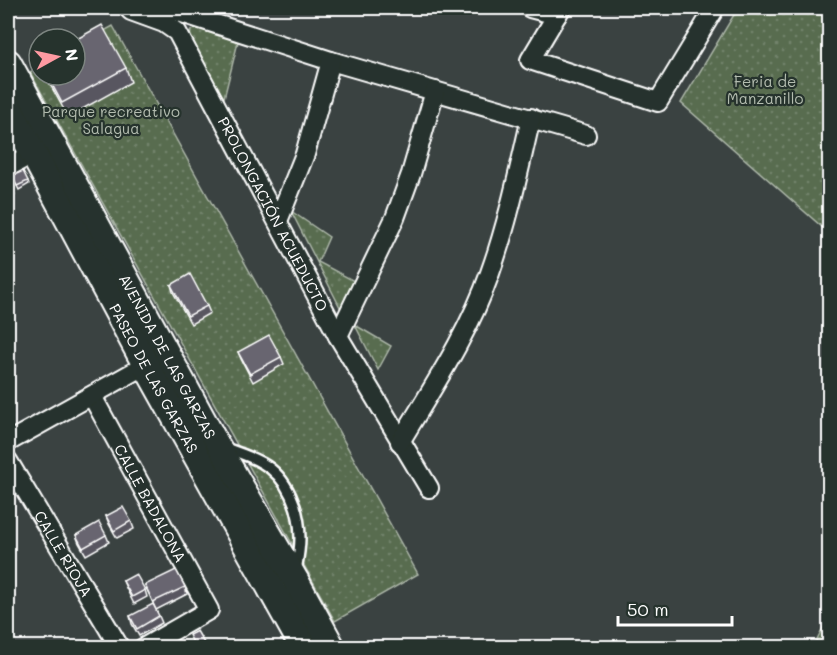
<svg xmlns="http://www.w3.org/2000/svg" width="837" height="655" font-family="Mali,sans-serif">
  <defs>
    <pattern id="park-dots" width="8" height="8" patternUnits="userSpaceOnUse" patternTransform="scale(1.5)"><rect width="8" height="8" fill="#586c50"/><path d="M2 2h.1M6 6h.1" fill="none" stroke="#71826a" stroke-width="1.8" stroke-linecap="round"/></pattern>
  </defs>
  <rect width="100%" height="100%" fill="#3a4241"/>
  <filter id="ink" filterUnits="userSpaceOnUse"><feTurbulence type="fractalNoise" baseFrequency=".0167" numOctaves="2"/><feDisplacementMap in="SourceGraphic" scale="12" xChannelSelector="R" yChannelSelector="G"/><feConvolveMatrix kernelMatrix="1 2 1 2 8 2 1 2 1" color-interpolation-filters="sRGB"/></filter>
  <g filter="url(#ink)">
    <path fill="url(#park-dots)" stroke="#acb6a8" stroke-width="1.5" d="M738 8H829V233L681 103Z
      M113 26 418 574 335 621 30 72 39 67V75H75V47Z
      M198 27 239 38 224 98 190 39 191 30Z
      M291 211 329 237 318 262 358 283 342 311Z
      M355 325 391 346 378 370Z
      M829 616V647H813Z"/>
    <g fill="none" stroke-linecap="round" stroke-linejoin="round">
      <g stroke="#fff" stroke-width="14">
        <path id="service" d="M223 447C236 452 250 456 262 463 288 477 300 510 300 538 300 549 298 560 296 571"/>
      </g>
      <g stroke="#fff" stroke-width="22">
        <g id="minor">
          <path id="s1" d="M128 8 131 11 164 23 177 32 338 336 429 488"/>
          <path d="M166 8 331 61 586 135"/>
          <path d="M530 8 557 15"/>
          <path d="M561 8 530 60 658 102 715 8"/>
          <path d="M8 167 34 153"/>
          <path d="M278 221 305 154 331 61"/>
          <path d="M338 336 395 218 411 174 435 91"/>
          <path id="s2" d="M92 396 209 610 143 648"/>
          <path d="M8 442 155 360"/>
          <path d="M400 442C433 387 469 333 490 273 508 223 519 170 531 118"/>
          <path id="s3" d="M8 461 120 648"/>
        </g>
      </g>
      <g stroke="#fff" stroke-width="30">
        <g id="secondary">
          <path id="s4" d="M8 63 215 443 295 580 332 648"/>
          <path id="s5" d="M8 106 146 365 304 648"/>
        </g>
      </g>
      <use href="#service" stroke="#26332d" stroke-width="9"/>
      <use href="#minor" stroke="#26332d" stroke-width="18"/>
      <use href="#secondary" stroke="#26332d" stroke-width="26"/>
    </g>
    <path fill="#595760" stroke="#fff" stroke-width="1.5" d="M126 68 131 82 68 117 45 75H75Z
      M12 176 28 181 29 184 19 190Z
      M8 179 15 195 8 198Z
      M171 285 207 306 210 313 191 324 173 292Z
      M238 352 281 357 284 364 253 382 241 359Z
      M106 516 131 521 134 529 117 538 109 524Z
      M76 535H106L109 542 86 555 79 543Z
      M123 581 145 590 147 597 134 604 126 588Z
      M145 585 185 587 187 594 156 610Z
      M130 616H159L162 623 139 636 132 624Z"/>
    <path fill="#686570" stroke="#fff" stroke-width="1.5" d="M102 25 126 68 62 103 47 75H75V40Z
      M23 171 28 181 17 186 12 176Z
      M8 179 14 191 8 194Z
      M190 274 207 306 188 316 171 285Z
      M269 335 281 357 250 374 238 352Z
      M123 507 131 521 114 531 106 516Z
      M99 522 106 535 83 548 76 535Z
      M176 570 185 587 153 602 145 585Z
      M136 574 145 590 132 597 123 581Z
      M153 604 159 616 137 629 130 616Z
      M197 631 207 648H196L189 635Z"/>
  </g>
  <g text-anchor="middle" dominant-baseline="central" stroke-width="4.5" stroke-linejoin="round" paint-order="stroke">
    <g font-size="15" fill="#b4bdb0" stroke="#26332d">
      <text x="765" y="81">Feria de<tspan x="765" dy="17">Manzanillo</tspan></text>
      <text x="111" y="111">Parque recreativo<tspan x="111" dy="17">Salagua</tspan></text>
    </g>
    <g font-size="15" fill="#fff" stroke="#26332d">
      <text stroke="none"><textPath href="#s1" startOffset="261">PROLONGACIÓN ACUEDUCTO</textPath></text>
      <text stroke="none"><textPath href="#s4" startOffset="334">AVENIDA DE LAS GARZAS</textPath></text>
      <text stroke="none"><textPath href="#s5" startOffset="309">PASEO DE LAS GARZAS</textPath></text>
      <text stroke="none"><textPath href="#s2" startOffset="122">CALLE BADALONA</textPath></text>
      <text stroke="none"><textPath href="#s3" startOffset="108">CALLE RIOJA</textPath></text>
    </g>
  </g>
  <rect width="837" height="655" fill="none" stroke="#26332d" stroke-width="30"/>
  <rect x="15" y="15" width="807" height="625" fill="none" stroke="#fff" stroke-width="2" filter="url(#ink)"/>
  <g transform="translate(57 57) rotate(82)"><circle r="28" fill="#26332d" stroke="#7d8581" stroke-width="1.5"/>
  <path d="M0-4.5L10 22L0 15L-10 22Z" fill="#ff9aa2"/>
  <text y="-9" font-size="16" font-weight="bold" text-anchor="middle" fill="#ffffff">N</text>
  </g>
  <path d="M618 616v9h114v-9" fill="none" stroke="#ffffff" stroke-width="3"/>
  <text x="627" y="616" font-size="18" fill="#ffffff" stroke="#26332d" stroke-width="4.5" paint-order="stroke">50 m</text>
</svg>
